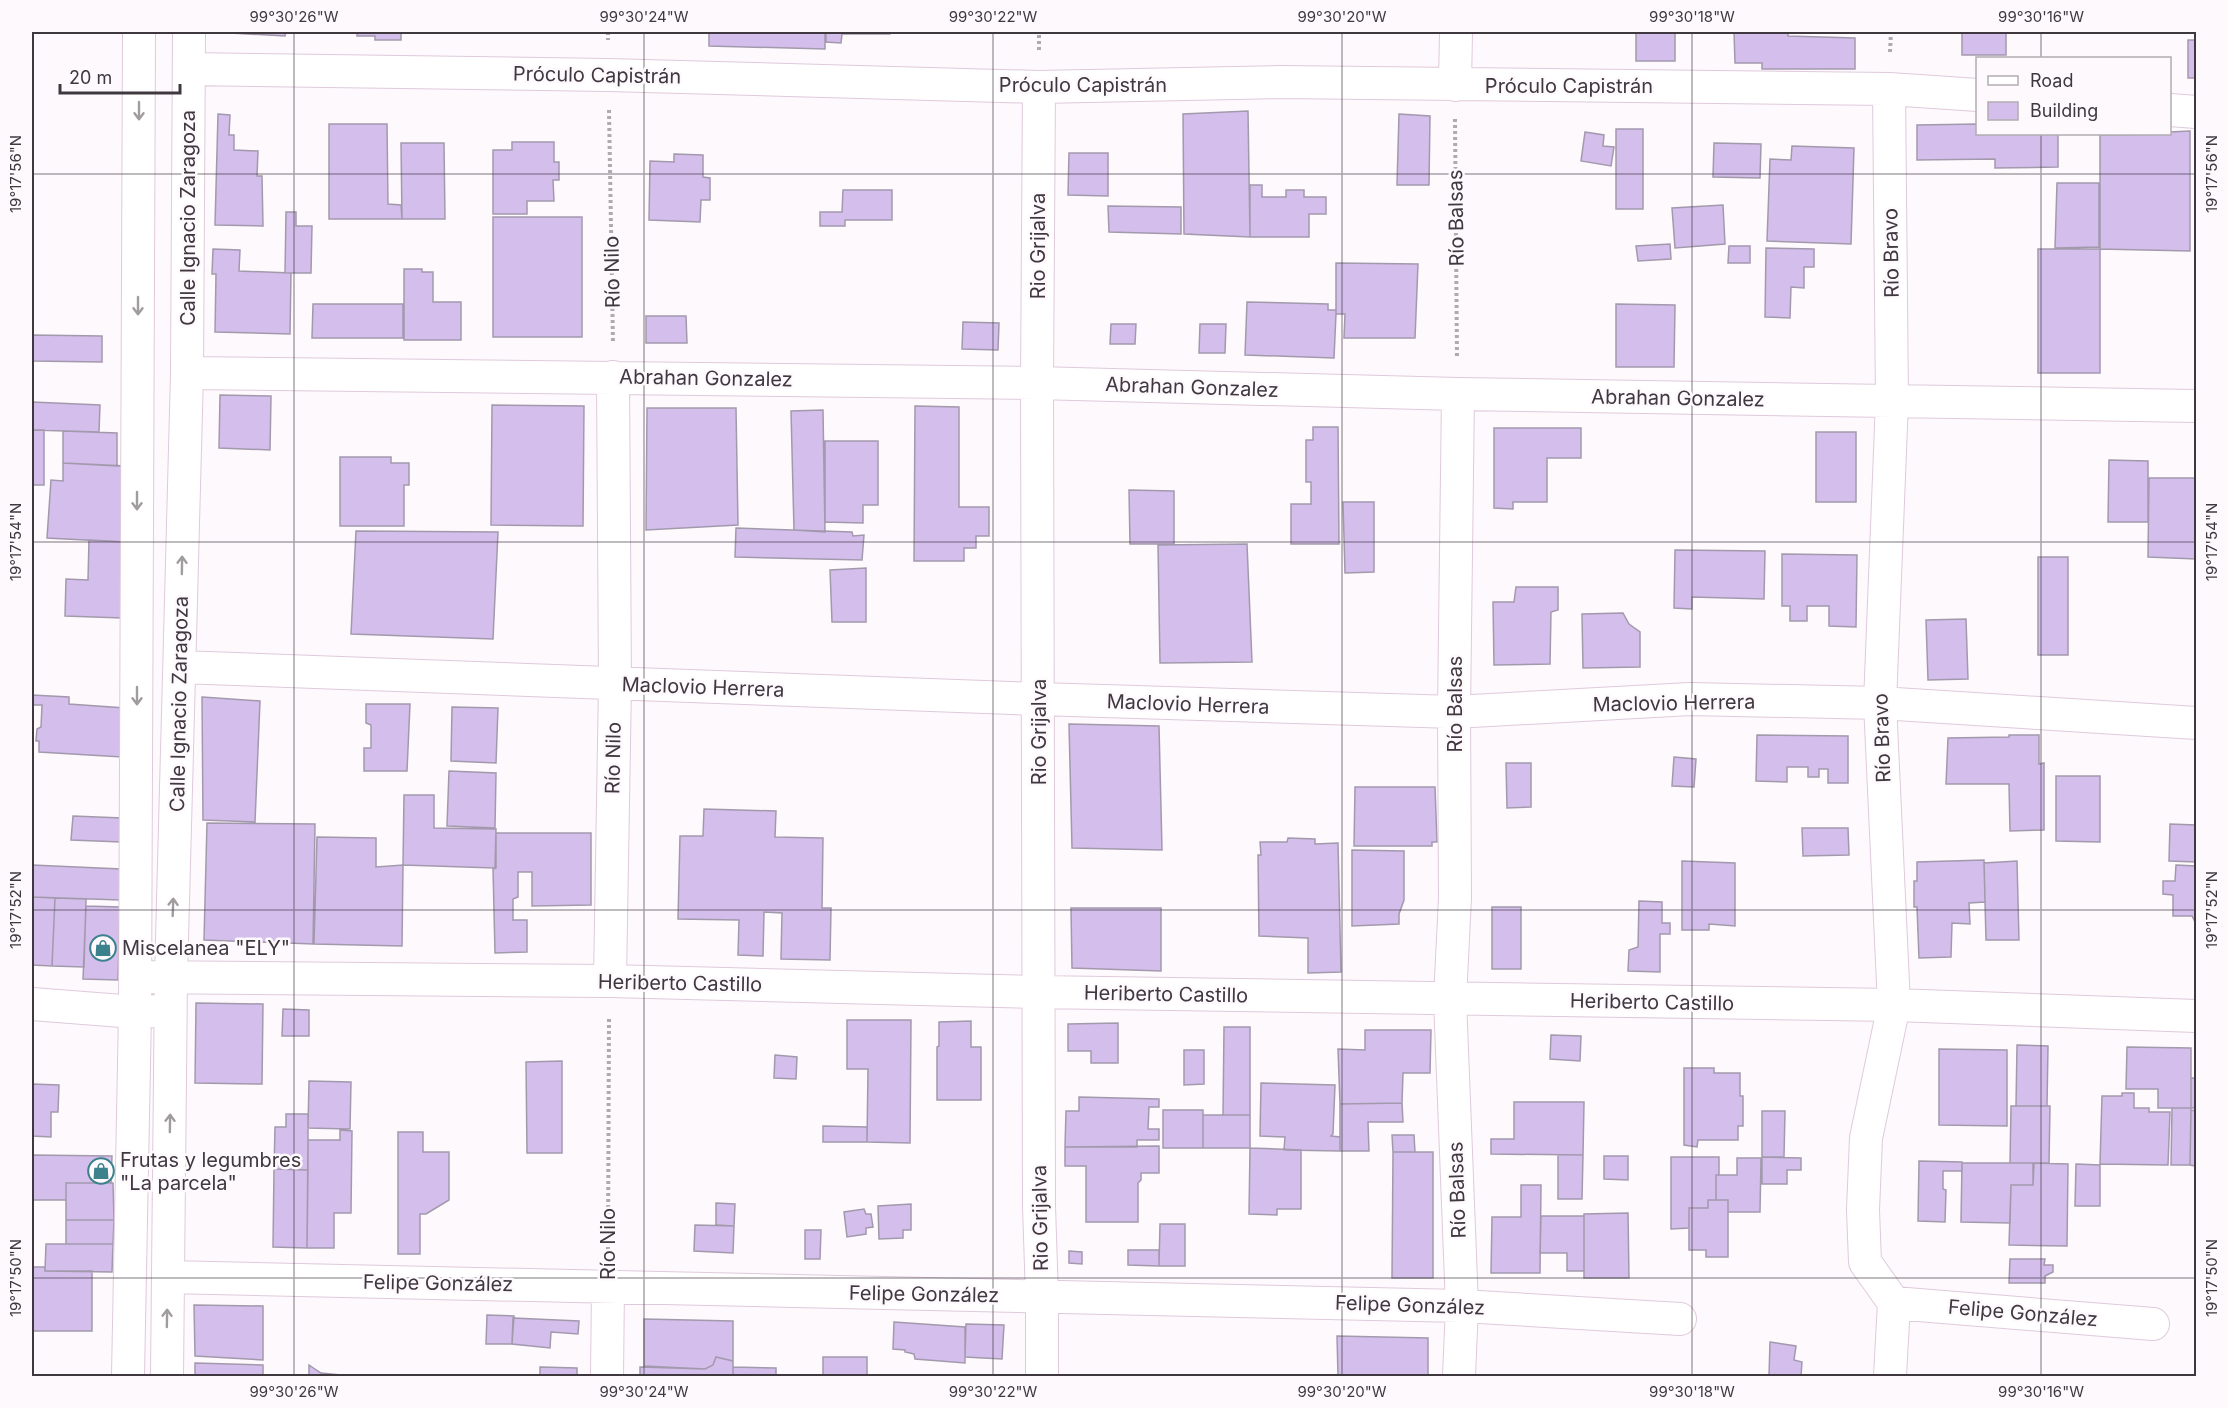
<svg xmlns="http://www.w3.org/2000/svg" width="2228" height="1408" font-family="Inter,sans-serif">
  <rect width="100%" height="100%" fill="#fef9fd"/>
  <path fill="#d4beeb" stroke="#a399ad" stroke-width="1.5" d="M213 32H308H286L285 36Z
    M357 32H401V40H375V36H357Z
    M709 32H825V49L709 46Z
    M826 32H890V34H842L841 43 826 42Z
    M1636 32H1675V61H1636Z
    M1734 32H1788V36L1855 38V69H1762V63H1735Z
    M1962 32H2006V55H1962Z
    M2188 40H2196V78H2188Z
    M1248 111 1250 237 1184 234 1183 114Z
    M218 114 230 115 229 135H234V150L258 151 257 176H262L263 226 215 225Z
    M1399 114 1430 116 1429 185H1397Z
    M329 124H387L388 204 401 205 402 219H329Z
    M1978 124V134H2058V167L1995 168V159L1917 160V125Z
    M1616 129H1643V209H1616Z
    M2190 131V251L2100 249V135L2170 134V132Z
    M1585 132 1604 135 1603 146 1614 147 1611 166 1581 161Z
    M512 142H554V162H559V180H553L554 201H527V214H493V150H512Z
    M401 143H444L445 219H402Z
    M1714 143 1761 144 1760 178 1713 177Z
    M1792 146 1854 148 1851 244 1767 241 1770 159 1791 160Z
    M1069 153H1108V196L1068 195Z
    M674 154 703 155V177L710 178V200H701L700 222 649 220 650 161 674 162Z
    M2057 183H2099V247L2055 248Z
    M1250 185H1262V197H1286V190H1304V197H1326V214H1309V237H1250Z
    M843 190H892V220H845V226H820V212H842Z
    M1723 205 1725 244 1675 248 1672 208Z
    M1108 206 1181 207V234L1109 232Z
    M286 212H296V226H312L311 273H285Z
    M493 217H582V337H493Z
    M1670 244 1671 259 1638 261 1636 246Z
    M1729 246H1750V263H1728Z
    M1766 248 1814 249V267H1804V288L1791 287 1790 318 1765 317Z
    M213 249 240 250 239 271 291 273 290 334 215 332 216 274H212Z
    M2038 249H2100V373H2038Z
    M1336 263 1418 264 1415 338H1344L1345 314H1336Z
    M404 269H422V272H433V302H461V340H404Z
    M1247 302 1328 304V310H1336V314L1334 358 1245 355Z
    M313 304H403V338H312Z
    M1616 304 1675 305 1674 367H1616Z
    M646 316H686L687 343H646Z
    M963 322 999 323 998 350 962 349Z
    M1111 324H1136L1135 344H1110Z
    M1200 324H1226L1225 353H1199Z
    M32 335 102 336V362L32 361Z
    M220 395 271 396 270 450 219 448Z
    M32 402 100 405 99 432 32 430Z
    M492 405 584 406 583 526 491 525Z
    M915 406 959 407V507H989V536H976V548H964V561H914Z
    M647 408H736L738 525 646 530Z
    M823 410 825 532 794 530 791 411Z
    M1313 427H1338L1339 544H1291V504H1311V482H1306V440H1313Z
    M1494 428H1581V458H1547V502H1513V509L1494 508Z
    M32 430H44V485H32Z
    M63 431 117 433V466L63 463Z
    M1816 432H1856V502H1816Z
    M825 441H878V505H863V523L825 522Z
    M340 457H391V463H409V485H404V526H340Z
    M2109 460 2148 461V522H2108Z
    M63 463 126 466 123 542 47 538 51 480 63 481Z
    M2149 478H2196V559L2148 557Z
    M1129 490 1174 491V544H1130Z
    M1343 502H1374V572L1345 573Z
    M736 528 852 532 853 536 864 535 862 560 735 557Z
    M356 531 498 532 493 639 351 634Z
    M89 540 125 542 122 618 65 616 66 579 88 580Z
    M1247 544 1252 662 1160 663 1158 545Z
    M1675 550 1765 551 1764 599 1692 597V609L1674 608Z
    M1782 554 1857 555 1856 627 1829 626V606H1807V621H1790V606H1782Z
    M2038 557H2068V655H2038Z
    M866 568V622H832L830 570Z
    M1516 587H1558V610L1551 612 1550 664 1494 665 1493 602H1514Z
    M1623 613 1629 624 1640 632V667L1583 668 1582 614Z
    M1966 619 1968 679 1928 680 1926 620Z
    M32 695 69 697V704L125 708 122 757 39 752V741H36L37 729 41 727 42 705H32Z
    M202 697 260 701 255 822 203 820Z
    M366 704H410L407 771H364V748H371V725L366 723Z
    M452 707 498 708 496 763 451 761Z
    M1069 724 1159 726 1162 850 1072 848Z
    M1757 735 1848 736V783H1828V769H1819V777H1808V767H1787V782L1756 781Z
    M2009 735H2039V764L2044 763V830L2010 831 2009 784H1946L1948 738 2009 737Z
    M1674 757 1696 759 1694 787 1672 786Z
    M1506 763H1531V807L1507 808Z
    M449 771 496 773 495 828 447 826Z
    M2056 776H2100V842L2056 841Z
    M1355 787H1435L1437 842H1432V846H1354Z
    M404 795H434V828L496 829 495 868 403 865Z
    M704 809 776 811 775 837 823 838 822 908H831L830 960 781 959 782 913 764 912 763 956 738 955 739 920 678 919 680 836H703Z
    M73 816 122 818 121 842 71 840Z
    M207 823 315 824 313 944 204 940Z
    M2170 824 2196 825V862L2169 861Z
    M1802 828H1848L1849 855 1803 856Z
    M496 833H591V905L532 906V872H518V897L513 899V920H527V952L495 953 493 869 496 868Z
    M317 837 376 838V867L403 865 402 946 314 944Z
    M1288 838 1315 839V844L1338 843 1341 972 1308 973V938L1259 936 1258 855H1261L1260 842H1287Z
    M1352 850 1404 851V900L1399 914V924L1352 926Z
    M1984 860 1985 902 1969 903 1970 924 1952 923 1951 957 1919 958 1917 907H1914V881H1917V862Z
    M1682 861 1735 863V926L1709 924V930H1682Z
    M2017 861 2019 940H1986L1984 863Z
    M32 865 121 869 120 900 32 897Z
    M2176 865 2196 866V924L2192 916H2173V895L2163 894V881H2175Z
    M32 897 55 898 52 966 32 965Z
    M55 898 86 899 84 967 52 966Z
    M1639 901 1662 902V923H1670V934H1660V972L1628 971 1629 950 1638 947Z
    M86 906 120 907 118 980 83 979Z
    M1492 907H1521V969H1492Z
    M1071 908H1161V971L1072 968Z
    M196 1003 263 1004 262 1084 195 1083Z
    M283 1009 309 1010V1036H282Z
    M847 1020H911L910 1143 867 1142 868 1069H847Z
    M971 1021V1047H981V1100H937V1047L939 1046V1022Z
    M1118 1023V1063H1091V1051H1068V1024Z
    M1224 1027H1250V1115H1223Z
    M1365 1030H1431L1430 1073H1403L1402 1103 1340 1104 1338 1049 1365 1050Z
    M1551 1035 1581 1036 1580 1061 1550 1059Z
    M2017 1045 2048 1046 2047 1106H2016Z
    M2127 1047 2191 1048V1108H2158V1089H2126Z
    M1939 1049 2007 1050V1126L1939 1125Z
    M1184 1050H1204V1084L1184 1085Z
    M775 1055 797 1057 796 1079 774 1078Z
    M562 1061V1153H527L526 1062Z
    M1684 1068H1714V1073H1740V1096H1743V1126H1738V1140H1698L1697 1147 1684 1145Z
    M2191 1078H2196V1108H2191Z
    M309 1081 351 1082 350 1129 308 1128Z
    M1261 1083 1335 1085 1333 1134 1331 1136 1340 1137V1151L1284 1150 1285 1137 1260 1136Z
    M32 1084 59 1085 58 1112H51V1137L32 1136Z
    M2122 1093H2134V1108H2149V1112H2170L2168 1165 2100 1164 2102 1096H2122Z
    M1079 1097 1159 1099V1107H1149L1148 1129H1159V1140H1137V1147H1065L1066 1111H1079Z
    M1514 1102H1584L1583 1155 1491 1154V1139H1514Z
    M1402 1103 1403 1122H1368L1369 1151H1340V1104Z
    M2011 1106H2050L2049 1163H2010Z
    M2172 1108H2191L2190 1165H2171Z
    M1163 1110H1203V1148H1163Z
    M2191 1110 2196 1111V1166L2190 1165Z
    M1762 1111H1785L1784 1157H1762Z
    M286 1114H308V1170L274 1169 275 1127H286Z
    M1203 1115H1250V1148H1203Z
    M823 1126 867 1127V1142H823Z
    M340 1130 352 1131 351 1213H334V1248H307L308 1140H340Z
    M398 1132H423V1152H449V1200L426 1214H420V1254H398Z
    M1392 1135H1414L1415 1152H1393Z
    M1159 1146V1173H1141V1180L1138 1183V1222H1086V1166H1065V1147Z
    M1250 1148 1301 1150V1209H1277V1215L1249 1214Z
    M1393 1152H1433V1278H1392Z
    M32 1155 112 1156 111 1183H66V1200H32Z
    M1558 1155H1583L1582 1199H1558Z
    M1604 1156H1628V1180L1604 1179Z
    M1671 1157H1719V1175H1716V1200H1708V1208H1689V1228L1671 1229Z
    M1762 1157 1801 1158V1170H1787V1184H1762Z
    M1737 1158H1761L1760 1212H1728V1200H1716V1175H1737Z
    M1919 1161 1962 1162V1171H1943V1189L1946 1190 1945 1222 1918 1221Z
    M1962 1163H2033V1185H2011L2010 1223 1961 1222Z
    M2034 1163 2068 1164 2067 1246 2009 1245 2011 1185H2033Z
    M2076 1164 2100 1165V1206H2075Z
    M274 1169 308 1170 307 1248 273 1247Z
    M66 1183H113L114 1220H66Z
    M1521 1185H1541L1540 1273H1491L1492 1217H1521Z
    M1708 1200H1728V1257H1706V1250H1689V1208H1708Z
    M716 1203 735 1204 734 1226 716 1225Z
    M911 1204V1230H903V1238L879 1239 878 1206Z
    M864 1209 866 1214H871L873 1227 866 1228V1234L847 1237 844 1212Z
    M1628 1213 1629 1278H1584V1214Z
    M1541 1216H1584V1271H1567V1253H1540Z
    M66 1220H114L113 1244H66Z
    M1160 1224H1185V1266H1159Z
    M695 1225 734 1226 733 1253 694 1251Z
    M805 1230H821L820 1259H805Z
    M46 1244H113L112 1272 45 1271Z
    M1128 1250H1159V1266L1128 1265Z
    M1069 1251 1082 1252V1264L1069 1263Z
    M2010 1259H2045L2044 1265H2053V1272L2045 1276V1283H2009Z
    M32 1267H45V1271H92V1331H32Z
    M194 1305 263 1306V1360L195 1356Z
    M487 1315 514 1316 512 1344H486Z
    M513 1318 579 1321 578 1334 551 1332 550 1348 512 1344Z
    M644 1319 733 1321V1361L716 1357 713 1365 705 1369 644 1366Z
    M894 1322 965 1327V1363L915 1359 914 1354 905 1352V1350L893 1349Z
    M966 1324 1004 1325 1002 1359 965 1357Z
    M1337 1336 1428 1338V1376H1338Z
    M1770 1342 1796 1346 1794 1360 1802 1362 1801 1376H1769Z
    M716 1357 733 1361V1376H640V1367L705 1369 713 1365Z
    M823 1357H867V1376H823Z
    M195 1363 263 1365V1376H195Z
    M309 1365 321 1373 351 1376H309Z
    M540 1367 577 1368V1376H540Z
    M733 1367 776 1368V1376H733Z"/>
  <g fill="none" stroke-linecap="round" stroke-linejoin="round">
    <g stroke="#dfcadb" stroke-width="34">
      <path id="minor" d="M189 69 608 75 1039 87 1280 82 1889 89 1978 95
        M1455 85 1456 32
        M1039 87 1037 383 1039 1206 1042 1297V1376
        M1889 89 1892 401 1880 703 1894 1005 1866 1138 1863 1210 1865 1262 1894 1303 1890 1376
        M2170 110 2196 112
        M187 373 1037 383 1458 394 2196 406
        M1458 394 1454 712 1455 898 1450 999 1462 1306 1459 1376
        M180 667 1039 699 1454 712 1690 699 1880 703 2196 723
        M135 977 610 981 1038 992 1894 1005 2196 1016
        M610 981 615 684 613 377
        M32 1004 135 1012 156 1011
        M168 1277 1462 1306 1680 1319
        M1894 1303 2153 1324
        M128 1376 135 1012 139 32
        M167 1376 171 977 187 373 189 32
        M607 1376 608 1287"/>
    </g>
    <path stroke="#b0aaaf" stroke-width="4" stroke-dasharray="3 3" stroke-linecap="butt" d="M608 32V40
      M1039 50V32
      M1890 52 1891 32
      M609 110 613 343
      M1455 119 1457 358
      M608 1250 609 1017"/>
    <use href="#minor" stroke="#fff" stroke-width="32"/>
  </g>
  <defs><path id="oneway-shaft" d="M-6 0H5M1.5-3L5.5 0L1.5 3" fill="none" stroke-width="1.6" stroke-linecap="round" stroke-linejoin="round" transform="scale(1.5)"/></defs>
  <g stroke="#a09c9f">
    <use href="#oneway-shaft" transform="translate(139 111) rotate(90)"/>
    <use href="#oneway-shaft" transform="translate(138 306) rotate(90)"/>
    <use href="#oneway-shaft" transform="translate(137 501) rotate(90)"/>
    <use href="#oneway-shaft" transform="translate(182 565) rotate(-89)"/>
    <use href="#oneway-shaft" transform="translate(137 696) rotate(90)"/>
    <use href="#oneway-shaft" transform="translate(173 907) rotate(-88)"/>
    <use href="#oneway-shaft" transform="translate(170 1123) rotate(-89)"/>
    <use href="#oneway-shaft" transform="translate(167 1318) rotate(-89)"/>
  </g>
  <path fill="none" stroke="#40383f" stroke-width="1.5" stroke-opacity="0.45" d="M294 32V1376M644 32V1376M993 32V1376M1342 32V1376M1692 32V1376M2041 32V58M2041 134V1376M32 174H2196M32 542H2196M32 910H2196M32 1278H2196"/>
  <defs>
    <g id="shop-ring" transform="scale(1.35)"><circle r="9.5" fill="#fef9fd" stroke="#3b828c" stroke-width="1.5"/><path d="M-5-2.5h2.3a2.7 3.5 0 0 1 5.4 0H5L5.5 6h-11ZM-1.5-2.5h3a1.5 2.3 0 0 0-3 0Z" fill="#3b828c"/></g>
  </defs>
  <g fill-rule="evenodd">
    <use href="#shop-ring" x="103" y="948"/>
    <use href="#shop-ring" x="101" y="1171"/>
  </g>
  <g text-anchor="middle" dominant-baseline="central" stroke-width="5" stroke-linejoin="round" paint-order="stroke">
    <g font-size="20" fill="#40383f" stroke="#fef9fd">
      <text transform="translate(597 75) rotate(1)">Próculo Capistrán</text>
      <text x="1083" y="85">Próculo Capistrán</text>
      <text x="1569" y="86">Próculo Capistrán</text>
      <text transform="translate(188 218) rotate(-90)">Calle Ignacio Zaragoza</text>
      <text transform="translate(1456 218) rotate(-91)">Río Balsas</text>
      <text transform="translate(1038 246) rotate(-90)">Rio Grijalva</text>
      <text transform="translate(1891 253) rotate(-91)">Río Bravo</text>
      <text transform="translate(612 272) rotate(-91)">Río Nilo</text>
      <text transform="translate(706 378) rotate(1)">Abrahan Gonzalez</text>
      <text transform="translate(1192 387) rotate(2)">Abrahan Gonzalez</text>
      <text transform="translate(1678 398) rotate(1)">Abrahan Gonzalez</text>
      <text transform="translate(703 687) rotate(2)">Maclovio Herrera</text>
      <text transform="translate(1674 703) rotate(-1)">Maclovio Herrera</text>
      <text transform="translate(179 704) rotate(-89)">Calle Ignacio Zaragoza</text>
      <text transform="translate(1188 704) rotate(2)">Maclovio Herrera</text>
      <text transform="translate(1455 704) rotate(-90)">Río Balsas</text>
      <text transform="translate(1039 732) rotate(-90)">Rio Grijalva</text>
      <text transform="translate(1882 738) rotate(-92)">Río Bravo</text>
      <text transform="translate(613 758) rotate(-89)">Río Nilo</text>
      <text transform="translate(680 983) rotate(1)">Heriberto Castillo</text>
      <text transform="translate(1166 994) rotate(1)">Heriberto Castillo</text>
      <text transform="translate(1652 1002) rotate(1)">Heriberto Castillo</text>
      <text transform="translate(1457 1190) rotate(-92)">Río Balsas</text>
      <text transform="translate(1040 1218) rotate(-91)">Rio Grijalva</text>
      <text transform="translate(608 1244) rotate(-90)">Río Nilo</text>
      <text transform="translate(438 1283) rotate(1)">Felipe González</text>
      <text transform="translate(924 1294) rotate(1)">Felipe González</text>
      <text transform="translate(1410 1305) rotate(2)">Felipe González</text>
      <text transform="translate(2023 1313) rotate(5)">Felipe González</text>
    </g>
    <g font-size="20" fill="#40383f" stroke="#fef9fd" text-anchor="start">
      <text x="122" y="948">Miscelanea "ELY"</text>
      <text x="120" y="1160">Frutas y legumbres<tspan x="120" dy="23">"La parcela"</tspan></text>
    </g>
  </g>
  <rect width="2228" height="1408" fill="none" stroke="#fef9fd" stroke-width="66"/>
  <rect x="1976" y="57" width="195" height="78" fill="#fef9fd" stroke="#b2acb1" stroke-width="1.5"/>
  <rect x="1988" y="76" width="30" height="9" fill="#ffffff" stroke="#b2acb1" stroke-width="1.5"/>
  <text x="2030" y="87" font-size="18" fill="#40383f">Road</text>
  <rect x="1988" y="102" width="30" height="18" fill="#d4beeb" stroke="#b2acb1" stroke-width="1.5"/>
  <text x="2030" y="117" font-size="18" fill="#40383f">Building</text>
  <path d="M60 84v9h120v-9" fill="none" stroke="#40383f" stroke-width="3"/>
  <text x="69" y="84" font-size="18" fill="#40383f" stroke="#fef9fd" stroke-width="4.5" paint-order="stroke">20 m</text>
  <rect x="33" y="33" width="2162" height="1342" fill="none" stroke="#40383f" stroke-width="2"/>
  <g font-size="15" text-anchor="middle" fill="#40383f">
    <text x="294" y="22">99°30'26"W</text>
    <text x="644" y="22">99°30'24"W</text>
    <text x="993" y="22">99°30'22"W</text>
    <text x="1342" y="22">99°30'20"W</text>
    <text x="1692" y="22">99°30'18"W</text>
    <text x="2041" y="22">99°30'16"W</text>
    <text transform="translate(16 174) rotate(-90)" y="5">19°17'56"N</text>
    <text transform="translate(2212 174) rotate(-90)" y="5">19°17'56"N</text>
    <text transform="translate(16 542) rotate(-90)" y="5">19°17'54"N</text>
    <text transform="translate(2212 542) rotate(-90)" y="5">19°17'54"N</text>
    <text transform="translate(16 910) rotate(-90)" y="5">19°17'52"N</text>
    <text transform="translate(2212 910) rotate(-90)" y="5">19°17'52"N</text>
    <text transform="translate(16 1278) rotate(-90)" y="5">19°17'50"N</text>
    <text transform="translate(2212 1278) rotate(-90)" y="5">19°17'50"N</text>
    <text x="294" y="1397">99°30'26"W</text>
    <text x="644" y="1397">99°30'24"W</text>
    <text x="993" y="1397">99°30'22"W</text>
    <text x="1342" y="1397">99°30'20"W</text>
    <text x="1692" y="1397">99°30'18"W</text>
    <text x="2041" y="1397">99°30'16"W</text>
  </g>
</svg>
